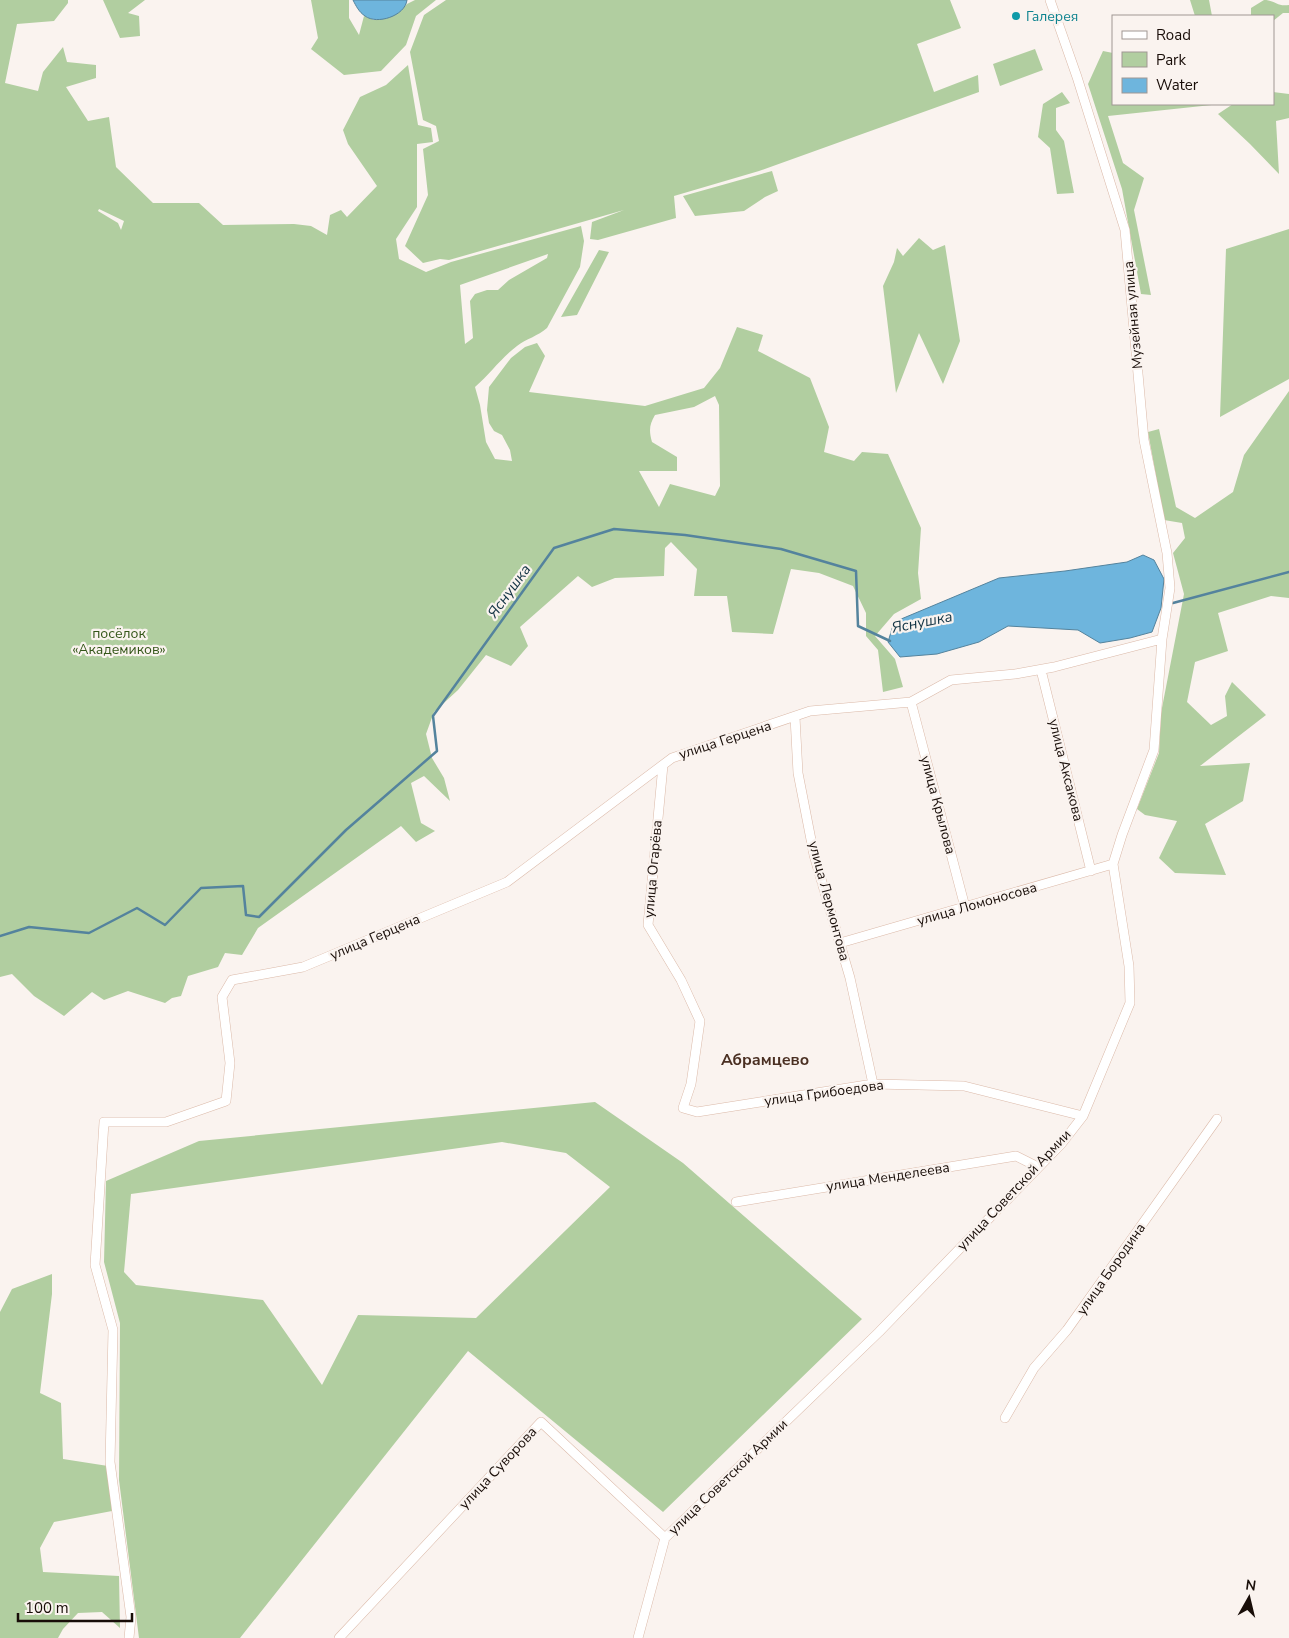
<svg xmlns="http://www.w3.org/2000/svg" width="1289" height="1638" font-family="'Nunito Sans',sans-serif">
  <rect width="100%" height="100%" fill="#faf3ef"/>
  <path fill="#b1cea0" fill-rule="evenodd" d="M0 0H68V3L54 21 17 24 5 83 38 91 43 72 63 47 67 62 96 65V78L66 87 88 121 109 117 116 167 153 203H199L223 225 294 224 311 226 327 235 330 215 341 210 347 217 377 186 348 144 343 130 360 97 386 85 408 65 418 125 431 128 433 142 417 144V207L396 239 399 259 426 272 451 262 581 226 584 241 580 267 547 328C538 336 526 339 517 346 501 358 490 374 475 387L480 405 486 442 495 459 512 461 510 450 502 435 494 431 489 423 487 410 489 387 511 358 525 347 537 343 545 356 529 392 645 406 704 388 720 368 737 327 763 335 758 351 810 378 829 427 824 452 854 461 862 452 888 454 921 528 918 573 921 599 894 614 875 636 895 659 903 687 883 692 878 650 866 636V613L853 586 819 573 791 569 773 634 732 632 727 596H694L697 569 671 542 665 548 664 576 615 578 592 587 578 576 520 627 528 646 511 666 486 655 458 690 434 712 426 734 432 758 444 778 450 801 424 776 411 783 421 823 435 831 416 842 401 826 258 928 242 955 225 953 218 967 188 976 181 996 172 998 165 1003 128 991 104 1000 92 992 64 1016 34 996 12 974 0 977ZM99 209 124 221 121 230 118 223 98 211ZM548 254 547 258 509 280 498 290H487L475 294 470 301 473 338 465 344 460 285ZM715 396 719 405 720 486 715 496 670 484 659 507 639 471H677V457L652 442C649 431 649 425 655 415L694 407Z
    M103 0H145L128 13 139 16 140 36 120 38Z
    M311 0H349V18L359 35 364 16 374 20 398 13 407 4 415 0H436L416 16 406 45 381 71 344 75 311 49 318 38Z
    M446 0H950L961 28 917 44 934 92 978 75 979 92 759 171 674 196 676 218 598 240 590 239 592 222 624 210 449 260 440 259 423 263 405 246 428 195 423 149 439 141 436 126 423 120 410 52 424 15Z
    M1190 0H1209L1212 16H1195Z
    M1264 0C1275 0 1276 7 1289 5V13H1283L1273 21V16H1251V8Z
    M1035 49 1043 70 1000 86 993 64Z
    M1103 51 1113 53V104H1221L1108 116 1123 163 1144 178 1134 210 1151 295 1141 294 1122 189 1088 84Z
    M1062 92 1070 103 1056 108V130L1064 141 1074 193 1057 194 1050 148 1038 137 1043 104Z
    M1273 92 1289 94V118L1276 121 1279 174 1250 144 1218 114 1233 104H1273Z
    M772 171 778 191 765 197 744 211 695 216 683 196Z
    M1289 229V379L1220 417 1226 249Z
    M919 238 933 250 945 245 960 341 943 384 919 333 896 393 883 286 894 262 897 248 903 256Z
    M599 250 609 252 577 315 561 317Z
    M1289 391V598L1271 596 1218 613 1228 651 1195 662 1187 702 1211 725 1227 716 1225 696 1232 682 1266 715 1200 766 1250 763 1243 801 1205 824 1226 875 1175 873 1159 858 1177 821 1145 815 1137 809 1159 753 1161 713 1184 594 1173 553 1185 538 1182 523 1164 520 1148 432 1159 429 1176 507 1195 518 1233 492 1244 455Z
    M595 1102 683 1163 862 1319 663 1512 468 1351 240 1638H139L119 1480 120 1323 104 1262 106 1181 199 1141ZM502 1142 566 1153 610 1187 476 1318 358 1315 322 1385 263 1300 136 1285 124 1272 131 1194Z
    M52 1274V1294L40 1393 61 1403 63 1459 108 1466 112 1511 54 1522 40 1548 43 1572 119 1576 120 1628 102 1612 78 1613 63 1629 58 1638H0V1312L12 1289Z"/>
  <path fill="#6eb5dd" stroke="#54839d" d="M353 0H407C405 16 377 25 365 16 359 12 356 6 353 0Z
    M1143 555 1154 560 1164 579 1161 608 1152 632 1130 638 1100 643 1078 630 1008 626 979 642 937 654 900 657 888 642 894 622 999 578 1065 571 1127 562Z"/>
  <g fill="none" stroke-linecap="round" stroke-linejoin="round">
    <path stroke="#54839d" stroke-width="2.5" d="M1173 603 1289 572
      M0 936 29 927 89 933 137 908 165 925 201 888 243 886 246 915 259 917 346 830 437 751 433 716 554 548 614 529 685 535 781 549 856 571 858 626 890 641"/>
    <g stroke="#dbb9a8" stroke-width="10">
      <path id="minor" d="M1041 670 1091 871
        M911 702 965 907
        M795 717 798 773 814 855 850 978 873 1084
        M663 765 648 925 681 980 700 1021 691 1084 683 1108 697 1112 873 1084 964 1086 1083 1116
        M840 943 1113 864
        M736 1202 1016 1156 1038 1167
        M1005 1418 1034 1368 1067 1330 1217 1119
        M129 1638 131 1617 110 1462 113 1330 95 1265 104 1122H166L226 1101 230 1063 222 997 232 980 303 967 507 882 672 758 810 711 911 702 951 680 1015 674 1054 667 1162 639
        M339 1638 541 1422 665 1538
        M638 1638 665 1538 879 1332 1062 1143 1083 1116 1130 1003 1129 966 1113 864 1122 835 1154 750 1162 639 1170 588 1167 553 1144 440 1125 230 1077 77 1050 0"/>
    </g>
    <use href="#minor" stroke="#fff" stroke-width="9"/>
  </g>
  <circle fill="#0f9aa8" stroke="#faf3ef" stroke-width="2" cx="1016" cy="16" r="5"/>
  <g text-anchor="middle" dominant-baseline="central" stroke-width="4.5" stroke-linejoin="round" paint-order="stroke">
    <g font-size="14" fill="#0d838f" stroke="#faf3ef" text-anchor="start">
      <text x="1026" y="16">Галерея</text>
    </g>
    <g font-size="14" fill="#180d08" stroke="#faf3ef">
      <text transform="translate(1133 315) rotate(-95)">Музейная улица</text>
      <text transform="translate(725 740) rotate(-18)">улица Герцена</text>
      <text transform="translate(1066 770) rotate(76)">улица Аксакова</text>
      <text transform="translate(938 805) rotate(75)">улица Крылова</text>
      <text transform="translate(653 869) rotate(-85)">улица Огарёва</text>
      <text transform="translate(829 901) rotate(75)">улица Лермонтова</text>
      <text transform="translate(977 904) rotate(-16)">улица Ломоносова</text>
      <text transform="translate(375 937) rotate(-23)">улица Герцена</text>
      <text transform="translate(824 1093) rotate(-8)">улица Грибоедова</text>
      <text transform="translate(888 1177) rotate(-9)">улица Менделеева</text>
      <text transform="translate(1014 1190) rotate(-47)">улица Советской Армии</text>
      <text transform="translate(1111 1269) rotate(-55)">улица Бородина</text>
      <text transform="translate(498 1468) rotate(-47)">улица Суворова</text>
      <text transform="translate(728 1477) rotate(-44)">улица Советской Армии</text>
    </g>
    <g font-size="14" fill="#335518" stroke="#faf3ef">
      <text x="119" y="633">посёлок<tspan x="119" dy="16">«Академиков»</tspan></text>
    </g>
    <g font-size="15" font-style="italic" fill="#123344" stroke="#faf3ef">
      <text transform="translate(509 591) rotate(-54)">Яснушка</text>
      <text transform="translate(922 622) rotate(-11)">Яснушка</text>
    </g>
    <g font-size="16" font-weight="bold" fill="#4a2f22" stroke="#faf3ef">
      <text x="765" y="1060">Абрамцево</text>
    </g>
  </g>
  <rect x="1112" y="15" width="162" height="90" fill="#faf3ef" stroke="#a09793"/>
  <rect x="1122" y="31" width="25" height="8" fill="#ffffff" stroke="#a09793"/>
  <text x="1156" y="40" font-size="15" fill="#180d08">Road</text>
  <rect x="1122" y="52" width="25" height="15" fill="#b1cea0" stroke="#a09793"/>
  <text x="1156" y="65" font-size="15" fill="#180d08">Park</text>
  <rect x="1122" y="78" width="25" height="15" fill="#6eb5dd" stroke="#a09793"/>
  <text x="1156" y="90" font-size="15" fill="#180d08">Water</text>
  <g transform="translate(1249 1598) rotate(8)" stroke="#faf3ef" stroke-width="4" paint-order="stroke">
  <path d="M0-4L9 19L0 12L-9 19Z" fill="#180d08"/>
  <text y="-8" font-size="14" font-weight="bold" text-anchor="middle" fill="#180d08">N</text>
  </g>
  <path d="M18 1613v8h114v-8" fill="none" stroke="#180d08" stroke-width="2.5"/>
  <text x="25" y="1613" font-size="15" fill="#180d08" stroke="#faf3ef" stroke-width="4" paint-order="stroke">100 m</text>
</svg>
